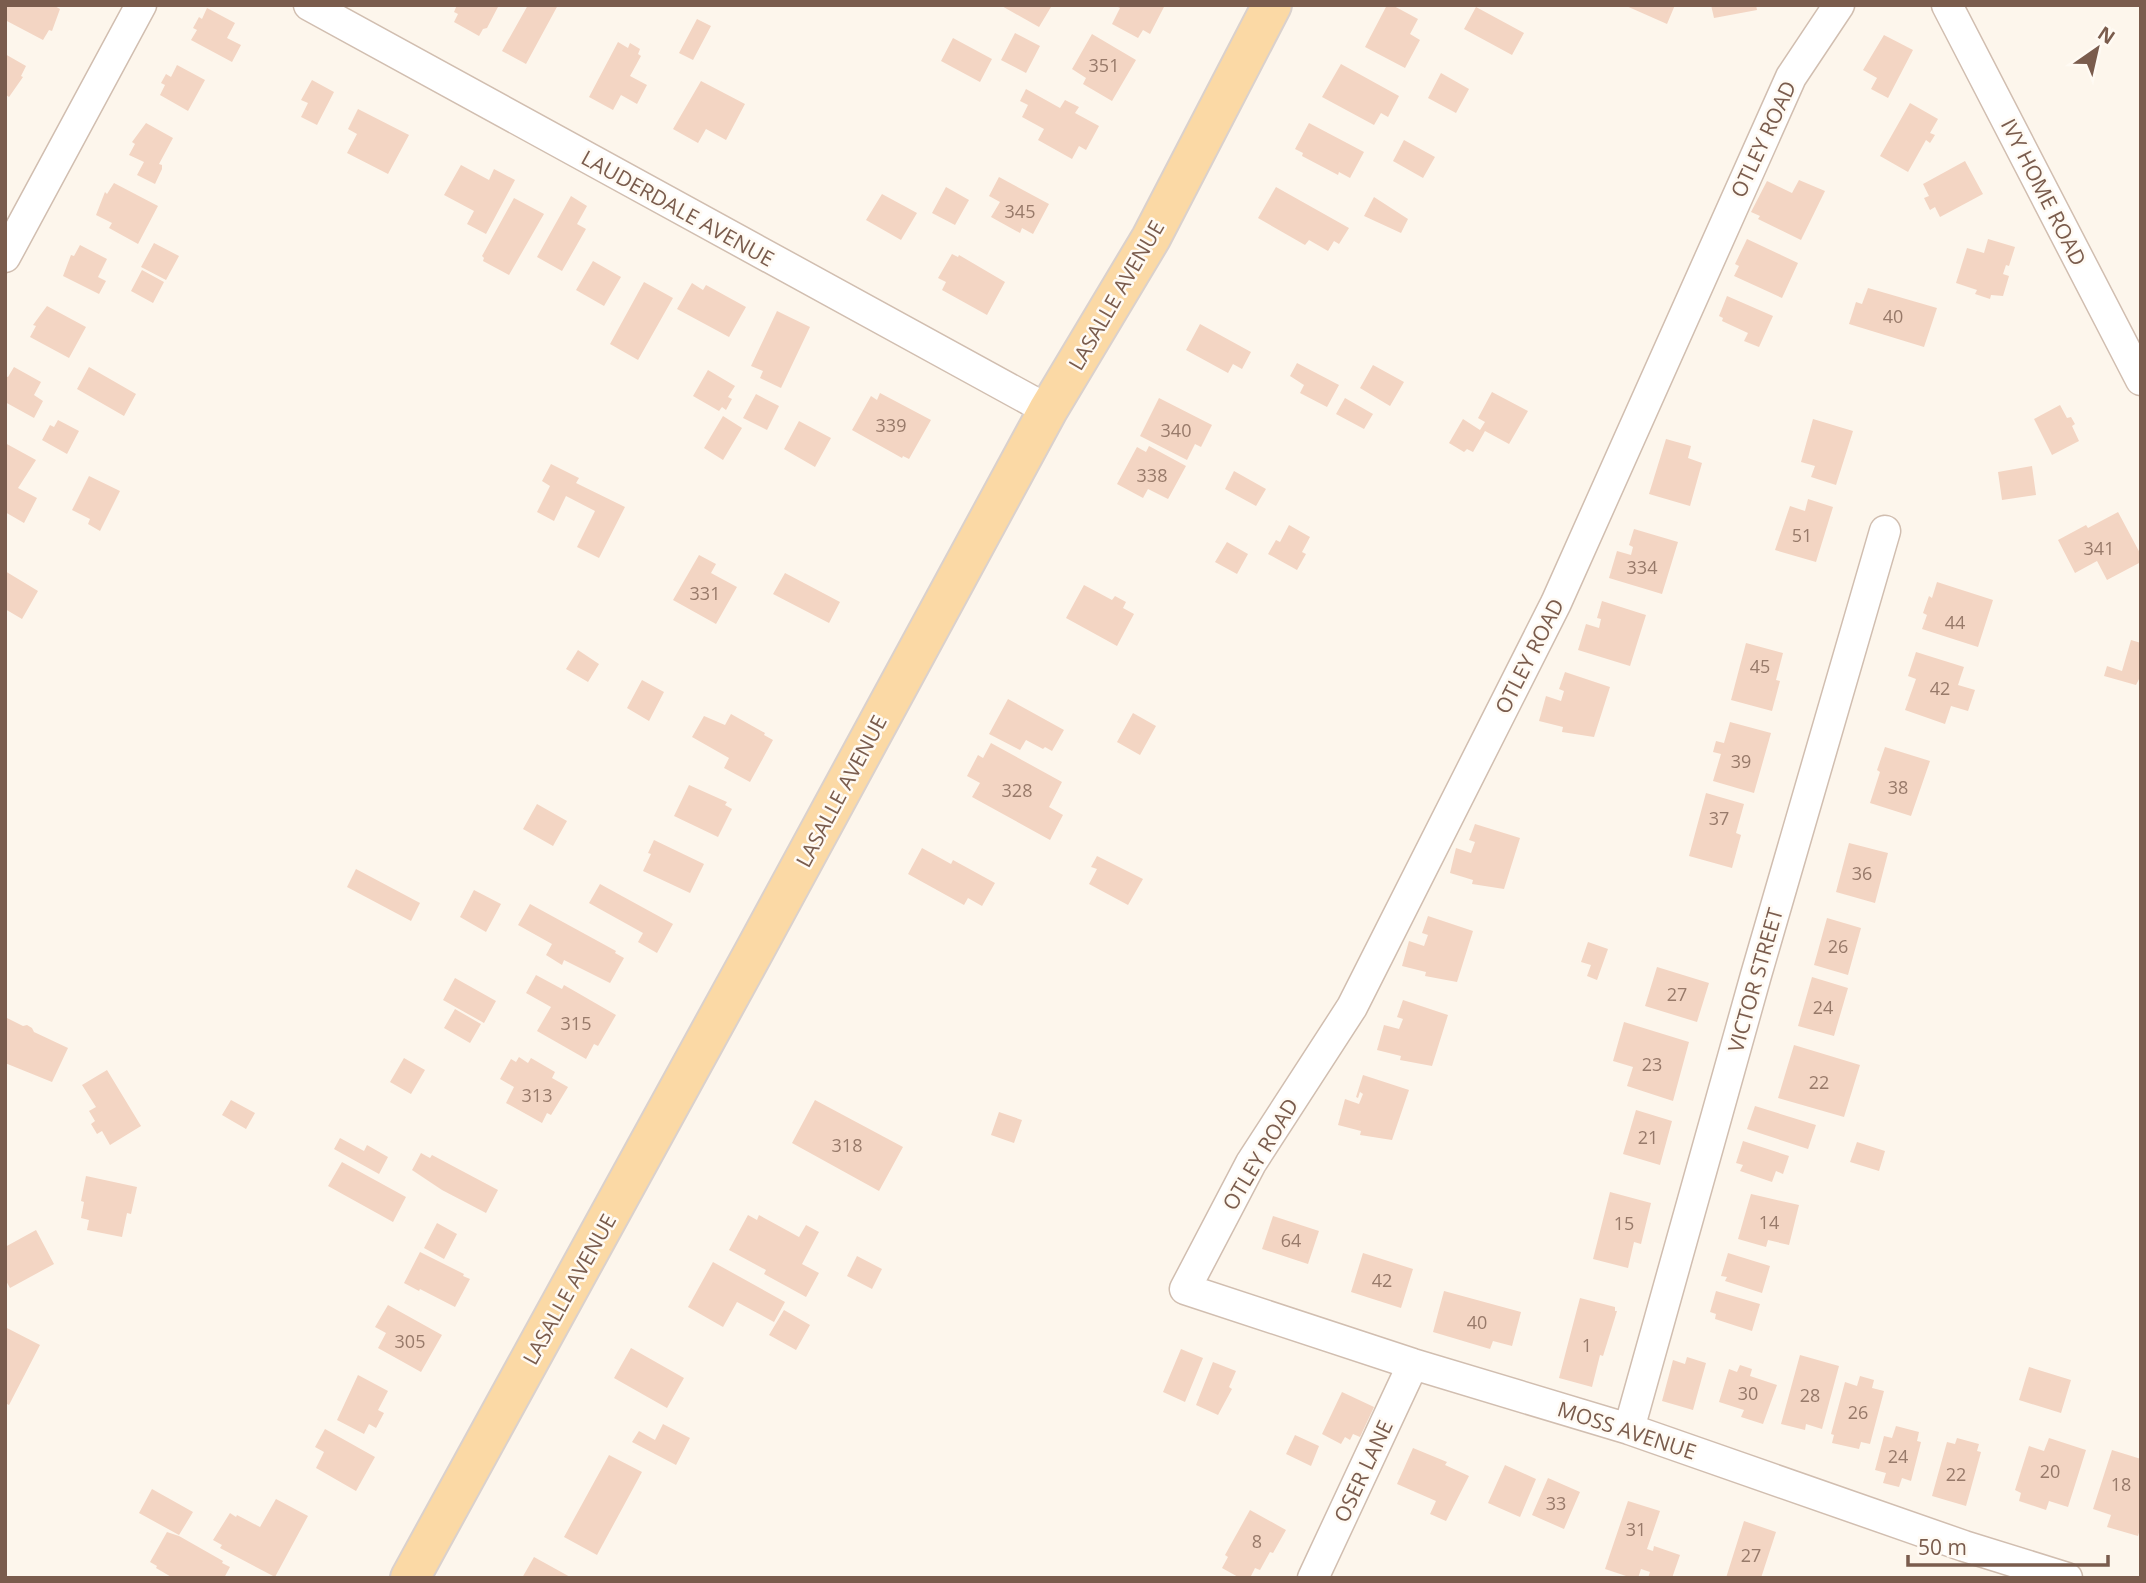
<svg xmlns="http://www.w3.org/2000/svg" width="2146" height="1583" font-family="'Open Sans',sans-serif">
  <rect width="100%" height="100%" fill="#fdf6ec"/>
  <path fill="#f3d5c3" d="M5 5H53L60 9 52 31 49 30 43 40 5 20Z
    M457 5H499L487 28 483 29 479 36 454 22 458 14 454 12Z
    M528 5H558L526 64 502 51Z
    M1000 5H1048L1051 7 1039 27Z
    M1114 5H1165L1150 34 1143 30 1138 38 1112 24 1120 8Z
    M1387 5H1392L1418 19 1410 34 1420 40 1405 68 1365 47Z
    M1624 5H1675L1667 24Z
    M1711 5H1756L1757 10 1714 18Z
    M1476 7 1524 33 1512 55 1464 29Z
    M207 8 235 23 227 38 241 45 232 62 191 40 197 30 193 28 199 17 202 19Z
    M697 19 711 26 693 60 679 53Z
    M1015 33 1040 46 1026 73 1001 60Z
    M1092 34 1136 60 1112 101 1083 84 1086 78 1072 69Z
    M1884 35 1913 50 1888 98 1871 89 1877 78 1863 70Z
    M953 38 992 59 980 82 941 61Z
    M618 42 628 48 630 43 640 49 638 54 641 56 630 76 647 85 637 104 621 95 613 110 589 97Z
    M5 54 26 66 21 76 23 77 9 97 5 94Z
    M1341 64 1399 96 1388 117 1381 113 1374 125 1322 97Z
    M177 65 205 80 188 111 160 95 165 85 161 83 166 74 171 77Z
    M1441 73 1469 89 1456 113 1428 98Z
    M312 80 334 92 317 125 301 117 308 103 301 100Z
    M701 81 745 104 726 140 706 129 698 143 673 129Z
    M1026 89 1060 108 1065 100 1079 107 1075 113 1099 126 1086 150 1079 146 1072 159 1038 140 1044 129 1022 117 1028 105 1020 101Z
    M1910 103 1938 119 1930 133 1935 135 1930 143 1926 140 1908 172 1880 156Z
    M358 109 409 135 388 174 347 153 357 134 348 129Z
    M146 123 173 138 159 164 162 165V169L155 184 137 175 144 162 129 155 135 144 132 142Z
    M1309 123 1364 152 1350 178 1339 172 1338 175 1302 156 1303 153 1295 149Z
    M1404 140 1435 157 1423 178 1393 161Z
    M1965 161 1983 194 1940 217 1935 207 1930 210 1924 198 1929 196 1923 184Z
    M461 165 489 180 494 169 515 180 486 234 467 224 474 211 444 195Z
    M999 177 1049 204 1033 234 1022 228 1020 233 991 217 1000 202 989 196Z
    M1799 180 1825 191 1801 240 1758 219 1760 216 1751 212 1767 181 1792 193Z
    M114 183 158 206 138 244 109 228 112 223 96 215 105 192 107 194Z
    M946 187 969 200 955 225 932 213Z
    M1276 187 1349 228 1339 244 1334 241 1328 251 1309 240 1305 245 1258 218Z
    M882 194 917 213 901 240 866 220Z
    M571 196 587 206 577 224 586 229 562 271 537 257Z
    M1374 197 1408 219 1401 233 1364 216Z
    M514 198 544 214 509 275 483 261 484 258 482 256Z
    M1747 239 1798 263 1782 298 1734 276 1739 266 1735 264Z
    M1988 239 2015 247 2009 266 2006 265 2003 274 2009 276 2003 296 1991 295 1990 299 1975 294 1977 290 1956 283 1967 248 1984 253Z
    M154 243 179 256 166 280 141 267Z
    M80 245 107 259 98 277 106 281 99 294 63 276 71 255 74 256Z
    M952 254 958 257 959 255 1005 282 987 315 942 290 946 282 938 278Z
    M593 261 621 277 604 306 576 290Z
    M142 270 164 282 153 303 131 291Z
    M644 282 673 298 638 360 610 344Z
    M692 283 703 290 706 285 746 307 729 337 677 309Z
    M1868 288 1937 308 1924 347 1849 324 1856 302 1862 304Z
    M1727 296 1773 316 1759 347 1744 341 1748 333 1722 321 1723 318 1719 316Z
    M47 306 86 327 69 358 30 337 36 326 33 325Z
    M777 311 810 327 781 388 760 378 763 371 751 366Z
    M1200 324 1251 352 1242 369 1233 364 1228 373 1186 350Z
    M1297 363 1339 385 1327 407 1300 393 1304 385 1290 376Z
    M1373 365 1404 382 1390 406 1360 388Z
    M14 367 41 382 34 395 43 401 34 418 5 402V376L8 377Z
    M89 367 136 394 124 416 77 389Z
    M708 370 735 386 728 397 732 399 726 410 722 407 719 411 693 396Z
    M1492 392 1528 411 1509 444 1485 431 1473 452 1467 449 1464 452 1449 443 1463 419 1480 430 1485 422 1478 418Z
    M880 393 931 420 909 459 903 456 902 458 852 430 871 396 877 400Z
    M756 394 779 406 767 430 743 418Z
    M1159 398 1212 425 1201 447 1195 444 1187 460 1140 436Z
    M1345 398 1373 414 1364 429 1336 414Z
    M2060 405 2067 418 2071 417 2075 424 2072 426 2079 441 2052 455 2034 419Z
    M723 416 742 428 723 460 704 448Z
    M1813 419 1853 431 1836 485 1811 477 1815 466 1801 462Z
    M58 420 79 431 67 454 42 440 50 425 54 427Z
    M799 421 831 438 815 467 784 449Z
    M1666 439 1691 446 1688 458 1702 463 1690 506 1649 494Z
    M5 443 36 460 18 488 37 498 24 523 5 512Z
    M1149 446 1186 466 1168 499 1148 489 1143 498 1117 484 1137 447 1146 452Z
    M551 464 579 478 576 483 625 507 599 558 577 547 595 511 566 496 554 521 537 512 550 486 542 481Z
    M2032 466 2036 495 2002 500 1998 472Z
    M1234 471 1266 489 1256 506 1225 489Z
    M89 476 120 491 100 531 88 524 90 519 72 510Z
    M1808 499 1833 507 1816 562 1775 550 1790 506 1805 511Z
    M2118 512 2141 555V562L2107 580 2097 561 2075 573 2058 540 2086 525 2088 528Z
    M1289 525 1310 537 1302 552 1306 554 1297 570 1268 554 1276 540 1280 542Z
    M1634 529 1678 542 1662 594 1609 578 1617 551 1631 555 1633 547 1629 545Z
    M1227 542 1248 554 1237 574 1215 562Z
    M699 555 716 564 711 573 737 587 716 624 673 600Z
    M5 571 38 591 22 619 5 609Z
    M785 573 840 602 829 623 773 594Z
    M1937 582 1993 600 1978 647 1922 629 1927 615 1923 613 1929 596 1932 598Z
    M1084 585 1112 600 1115 596 1126 602 1123 608 1134 614 1117 646 1066 618Z
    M1602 601 1646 615 1630 666 1578 650 1586 624 1599 628 1601 619 1597 618Z
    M2131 640 2141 643V675L2136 685 2104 676 2107 666 2122 671Z
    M1746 643 1783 653 1776 680 1780 681 1772 711 1731 700Z
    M578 650 599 664 588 682 566 669Z
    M1916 652 1964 667 1958 685 1975 690 1968 711 1951 706 1945 724 1905 710 1916 679 1908 676Z
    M1565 672 1610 687 1594 737 1562 732 1563 727 1539 721 1546 696 1561 701 1564 691 1559 689Z
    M642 680 664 692 649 721 627 708Z
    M1008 699 1064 730 1052 751 1045 747 1043 749 1026 740 1020 750 989 734Z
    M1133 713 1156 726 1140 755 1117 742Z
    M731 714 765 733 764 735 773 740 750 782 724 768 729 758 692 737 704 716 725 725Z
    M1730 722 1771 733 1754 793 1713 781 1721 754 1713 752 1716 741 1724 743Z
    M991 743 1062 782 1049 807 1063 815 1050 840 972 797 980 783 967 776 978 755 983 758Z
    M1885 747 1930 761 1911 816 1870 803 1880 772 1877 770Z
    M689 785 727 802 725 805 732 809 718 837 674 816Z
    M1706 793 1744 804 1736 833 1741 835 1732 868 1689 856Z
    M537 804 567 821 553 846 523 829Z
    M1475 824 1520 838 1504 889 1472 884 1473 880 1450 873 1456 848 1471 853 1475 842 1469 840Z
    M654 840 704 864 690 893 643 871 651 854 648 853Z
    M1849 843 1888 853 1875 903 1836 892Z
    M922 848 951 864 953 860 995 883 982 906 968 898 964 905 908 874Z
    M1097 856 1143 879 1128 905 1089 884 1097 869 1091 867Z
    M356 869 420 903 411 921 347 887Z
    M600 884 673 924 657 953 638 942 643 933 589 903Z
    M474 890 501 904 486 932 460 917Z
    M530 904 616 951 615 953 624 958 610 983 564 960 562 965 546 955 552 944 518 925Z
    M1428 916 1473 931 1457 982 1425 976 1426 972 1402 966 1409 941 1424 946 1428 935 1422 933Z
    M1827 918 1861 928 1848 975 1814 965Z
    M1588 942 1608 949 1597 980 1587 976 1591 965 1581 962Z
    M1657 967 1709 983 1697 1022 1645 1006Z
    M536 975 562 989 564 985 616 1015 598 1046 594 1044 586 1059 537 1031 551 1007 526 993Z
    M1812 977 1848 988 1834 1036 1798 1026Z
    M455 978 496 1001 484 1023 443 1000Z
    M1403 1000 1448 1015 1432 1066 1400 1060 1401 1056 1377 1050 1384 1025 1399 1029 1403 1019 1397 1017Z
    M455 1009 481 1024 470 1043 444 1028Z
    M5 1017 23 1026 27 1025 32 1028 34 1032 68 1048 52 1082 5 1063Z
    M1624 1022 1689 1042 1673 1101 1627 1086 1633 1067 1613 1061Z
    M1794 1045 1860 1065 1844 1117 1778 1098Z
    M519 1057 528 1063 531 1058 555 1072 552 1078 568 1087 551 1115 547 1113 542 1123 506 1103 514 1087 500 1079 511 1059 516 1062Z
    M404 1058 425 1070 411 1094 390 1082Z
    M107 1070 141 1126 110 1145 102 1131 97 1134 91 1124 95 1121 89 1111 96 1107 82 1085Z
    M1363 1075 1409 1090 1392 1140 1360 1135 1361 1131 1338 1125 1345 1099 1359 1104 1363 1094 1360 1092 1358 1098 1356 1097Z
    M231 1100 255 1113 246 1129 222 1115Z
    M815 1100 903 1147 879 1191 792 1143Z
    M1755 1106 1816 1125 1808 1149 1747 1129Z
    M1636 1110 1672 1121 1660 1165 1623 1154Z
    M999 1112 1022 1120 1014 1143 991 1135Z
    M340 1138 364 1151 367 1145 388 1157 379 1174 334 1149Z
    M1743 1141 1789 1156 1783 1174 1776 1171 1772 1182 1740 1171 1743 1165 1736 1163Z
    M1857 1142 1885 1151 1879 1171 1850 1162Z
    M421 1153 430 1158 432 1155 498 1190 486 1213 442 1190 412 1170Z
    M342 1162 406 1197 393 1222 328 1186Z
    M86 1176 137 1187 131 1214 127 1213 122 1237 87 1230 89 1220 81 1218 84 1202 81 1201Z
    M1610 1192 1651 1203 1641 1244 1634 1242 1628 1268 1593 1259Z
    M1751 1194 1799 1205 1789 1245 1768 1240 1766 1247 1738 1239Z
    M748 1215 757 1220 759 1215 799 1237 806 1225 819 1232 802 1264 819 1273 806 1297 764 1274 766 1270 729 1250Z
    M1273 1216 1319 1231 1308 1264 1262 1249Z
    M437 1223 457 1234 444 1259 424 1248Z
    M36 1230 54 1264 10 1288 5 1279V1247Z
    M420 1252 464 1274 463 1276 470 1279 455 1307 420 1289 419 1291 404 1283Z
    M1363 1253 1413 1269 1401 1308 1351 1292Z
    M1728 1253 1770 1266 1762 1293 1725 1281 1727 1277 1721 1276Z
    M857 1256 882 1269 872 1289 847 1276Z
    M713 1262 785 1302 774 1322 737 1302 723 1327 688 1307Z
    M1444 1291 1521 1312 1512 1346 1493 1341 1490 1349 1433 1332Z
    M1716 1291 1760 1304 1752 1331 1715 1319 1716 1314 1710 1312Z
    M1580 1298 1615 1307V1311H1617L1603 1356 1600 1355 1592 1387 1559 1378Z
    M388 1305 442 1335 421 1372 378 1348 386 1333 375 1327Z
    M784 1310 810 1325 796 1350 769 1335Z
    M5 1327 40 1345 9 1405 5 1403Z
    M631 1348 684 1378 667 1408 614 1378Z
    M1181 1349 1203 1358 1185 1402 1163 1392Z
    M1800 1355 1839 1366 1822 1429 1806 1424 1805 1430 1781 1424Z
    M1687 1357 1706 1363 1693 1410 1662 1401 1673 1360 1685 1364Z
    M1213 1362 1236 1371 1229 1387 1232 1389 1218 1415 1196 1405Z
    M1740 1365 1752 1369 1750 1376 1777 1385 1763 1424 1741 1417 1744 1410 1719 1402 1729 1369 1737 1372Z
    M2029 1367 2071 1380 2061 1413 2019 1400Z
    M358 1375 388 1391 378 1410 384 1413 376 1428 369 1424 364 1434 337 1420Z
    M1860 1376 1874 1380 1872 1388 1884 1391 1870 1444 1861 1442 1859 1449 1832 1443 1834 1435 1831 1434 1845 1382 1857 1386Z
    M1342 1392 1374 1407 1360 1437 1353 1434 1350 1440 1345 1437 1341 1444 1322 1434Z
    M663 1424 690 1438 676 1465 632 1442 639 1431 655 1440Z
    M1896 1426 1919 1432 1917 1441 1921 1442 1911 1481 1902 1478 1899 1487 1883 1483 1886 1473 1875 1470 1884 1436 1892 1438Z
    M325 1429 375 1457 356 1491 316 1468 324 1452 315 1447Z
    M1295 1435 1319 1446 1311 1466 1286 1454Z
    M1957 1438 1979 1444 1977 1451 1981 1452 1966 1506 1932 1496 1947 1442 1955 1444Z
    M2049 1438 2086 1450 2068 1507 2049 1501 2046 1510 2019 1501 2021 1493 2015 1490 2029 1446 2044 1451Z
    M1413 1448 1447 1462 1445 1465 1469 1476 1446 1521 1430 1514 1436 1501 1397 1484Z
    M2112 1450 2141 1459V1526L2138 1536 2107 1527 2111 1515 2093 1509Z
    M609 1455 642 1472 597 1555 564 1537Z
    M1505 1465 1536 1479 1520 1517 1488 1503Z
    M1548 1478 1580 1492 1564 1529 1532 1515Z
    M152 1489 193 1512 179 1535 139 1513Z
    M276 1499 308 1516 275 1577 220 1548 222 1545 213 1540 230 1513 236 1517 237 1515 260 1527Z
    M1628 1501 1660 1511 1647 1549 1653 1551 1654 1546 1680 1555 1672 1578H1648L1650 1572 1641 1569 1638 1578H1632L1605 1569Z
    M1250 1510 1286 1530 1273 1553 1270 1552 1260 1570 1255 1568 1250 1578H1240L1222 1568 1228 1557 1225 1555Z
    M1744 1521 1776 1532 1761 1578H1726Z
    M167 1532 179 1536 223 1561 222 1563 230 1567 224 1578H173L156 1568 157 1566 150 1562Z
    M534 1557 572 1578H522Z"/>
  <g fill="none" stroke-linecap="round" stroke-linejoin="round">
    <g stroke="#d1beb0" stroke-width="33">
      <path id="minor" d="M309 5 1048 410
        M1839 5 1791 77 1556 603 1352 1007 1251 1163 1185 1289 1413 1364 1629 1429 1964 1546 2067 1578
        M1947 5 2141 380
        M5 257 141 5
        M1629 1429 1756 975 1885 531
        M1313 1578 1413 1364"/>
    </g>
    <g stroke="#dad1cd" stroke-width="42">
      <path id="major" d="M410 1578 756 948 1048 410 1151 238 1272 5"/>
    </g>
    <use href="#minor" stroke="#fff" stroke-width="30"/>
    <use href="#major" stroke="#fbd9a5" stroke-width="38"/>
  </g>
  <g text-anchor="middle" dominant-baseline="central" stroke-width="5" stroke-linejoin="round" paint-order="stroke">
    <g font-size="18" fill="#987a6a">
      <text x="1104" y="65">351</text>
      <text x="1020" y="211">345</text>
      <text x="1893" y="316">40</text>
      <text x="891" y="425">339</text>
      <text x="1176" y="430">340</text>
      <text x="1152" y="475">338</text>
      <text x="1802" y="535">51</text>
      <text x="2099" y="548">341</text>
      <text x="1642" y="567">334</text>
      <text x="705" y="593">331</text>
      <text x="1955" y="622">44</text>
      <text x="1760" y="666">45</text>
      <text x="1940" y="688">42</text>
      <text x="1741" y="761">39</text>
      <text x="1898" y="787">38</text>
      <text x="1017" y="790">328</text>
      <text x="1719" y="818">37</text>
      <text x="1862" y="873">36</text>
      <text x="1838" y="946">26</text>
      <text x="1677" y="994">27</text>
      <text x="1823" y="1007">24</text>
      <text x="576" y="1023">315</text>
      <text x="1652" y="1064">23</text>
      <text x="1819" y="1082">22</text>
      <text x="537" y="1095">313</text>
      <text x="1648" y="1137">21</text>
      <text x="847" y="1145">318</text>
      <text x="1769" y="1222">14</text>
      <text x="1624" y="1223">15</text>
      <text x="1291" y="1240">64</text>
      <text x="1382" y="1280">42</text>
      <text x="1477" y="1322">40</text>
      <text x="410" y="1341">305</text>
      <text x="1587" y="1345">1</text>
      <text x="1748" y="1393">30</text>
      <text x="1810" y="1395">28</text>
      <text x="1858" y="1412">26</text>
      <text x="1898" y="1456">24</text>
      <text x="2050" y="1471">20</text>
      <text x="1956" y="1474">22</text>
      <text x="2121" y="1484">18</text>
      <text x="1556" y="1503">33</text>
      <text x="1636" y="1529">31</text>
      <text x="1257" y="1541">8</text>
      <text x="1751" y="1555">27</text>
    </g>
    <g font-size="21" fill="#7a5c4d" stroke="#fffaf3">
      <text transform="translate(1763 139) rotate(-65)">OTLEY ROAD</text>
      <text transform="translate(2044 192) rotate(63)">IVY HOME ROAD</text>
      <text transform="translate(678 208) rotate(29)">LAUDERDALE AVENUE</text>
      <text transform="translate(1116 295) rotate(-60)">LASALLE AVENUE</text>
      <text transform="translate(1529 656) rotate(-63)">OTLEY ROAD</text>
      <text transform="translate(841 791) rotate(-62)">LASALLE AVENUE</text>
      <text transform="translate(1755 980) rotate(-74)">VICTOR STREET</text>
      <text transform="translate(1260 1154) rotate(-59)">OTLEY ROAD</text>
      <text transform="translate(569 1289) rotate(-61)">LASALLE AVENUE</text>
      <text transform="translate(1627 1430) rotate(18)">MOSS AVENUE</text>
      <text transform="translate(1363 1471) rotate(-65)">OSER LANE</text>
    </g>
  </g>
  <rect width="2146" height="1583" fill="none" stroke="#7a5c4d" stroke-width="14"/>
  <g transform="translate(2097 49) rotate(34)" stroke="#fffaf3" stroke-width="5" paint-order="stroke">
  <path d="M0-5L12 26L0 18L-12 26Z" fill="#7a5c4d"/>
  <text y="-10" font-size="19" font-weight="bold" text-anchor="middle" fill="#7a5c4d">N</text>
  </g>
  <path d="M1908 1555v10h200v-10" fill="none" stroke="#7a5c4d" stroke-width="3.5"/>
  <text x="1918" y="1555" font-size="21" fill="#7a5c4d" stroke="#fffaf3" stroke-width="5" paint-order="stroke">50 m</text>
</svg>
